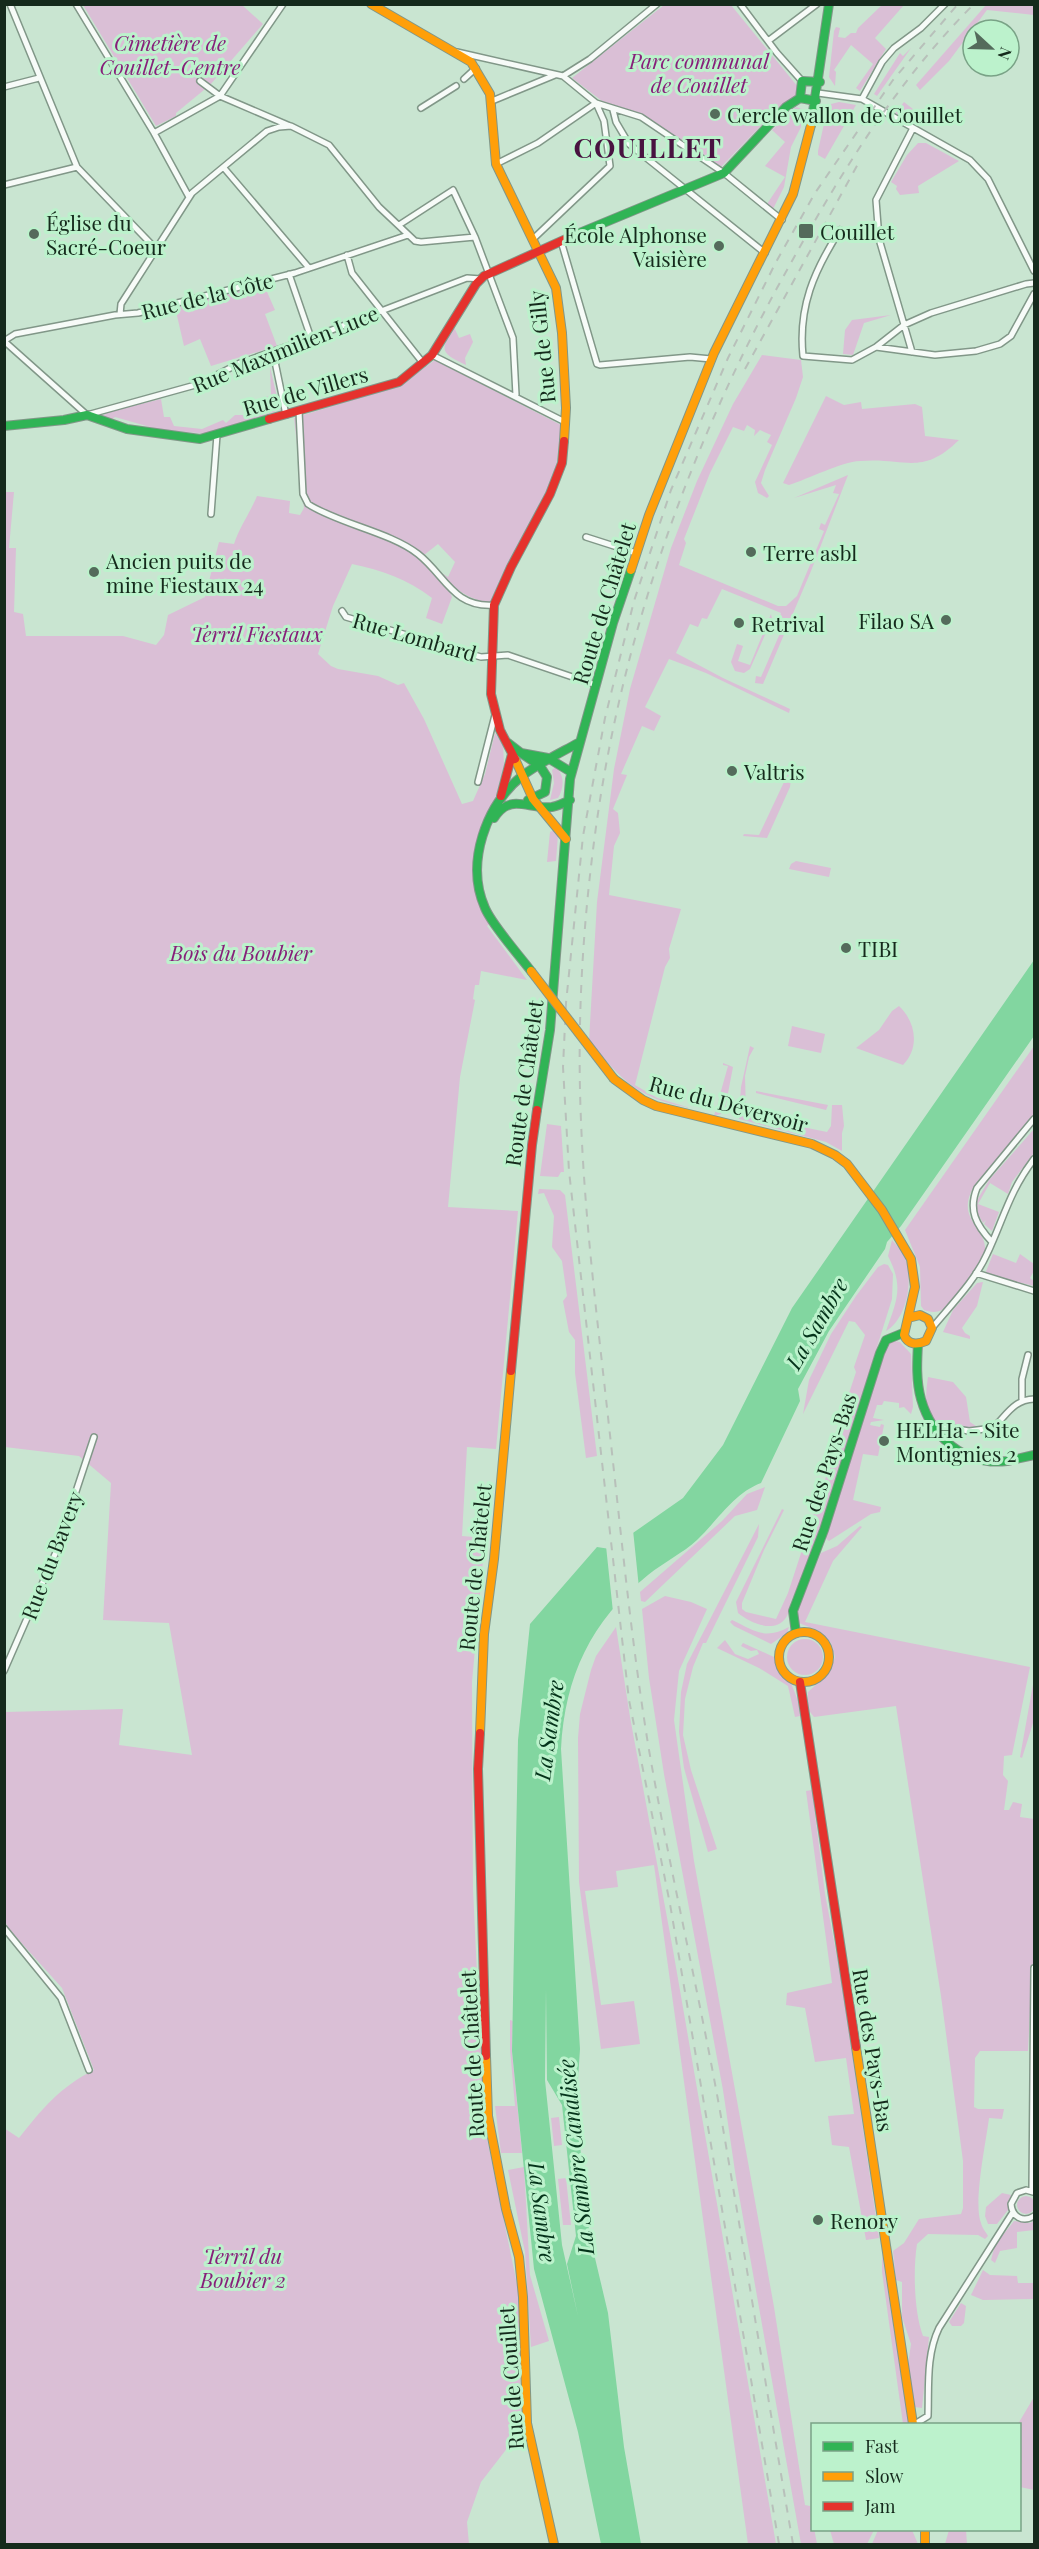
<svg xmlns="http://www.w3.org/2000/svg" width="1039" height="2549" font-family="'Playfair Display',serif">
  <rect width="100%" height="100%" fill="#c9e5d1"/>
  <path fill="#dabfd6" d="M83 5H242L263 24 210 85 176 113V116L156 126Z
    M664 5H731L798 87 797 96 779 107 721 167 641 114 602 101 572 78Z
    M882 5H904L875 38 886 49 860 91 856 88 873 64 851 45 834 70 836 72 835 86 829 77 834 31 836 27 840 28 838 37 845 38 851 33H856L858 28Z
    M986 5H1034V15L987 10 949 61 920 90 916 85Z
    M911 48 877 96 874 94 900 53 903 56Z
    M839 102 856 105 825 159 818 155V151L827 110 831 104Z
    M904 102 923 117 916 126 895 114Z
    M796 107 802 109 801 127 791 147 784 187 773 209 767 204 785 177 765 166 785 142 772 130Z
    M918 143H926L959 161 918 186 919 193 900 195 896 189 897 186 891 182 907 155Z
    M264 285 275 310 265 314 277 346 211 366 200 339 184 346 175 307Z
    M891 315 864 323 853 355 843 354 845 330 852 320Z
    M454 327 459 338 470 334 473 342 465 358 466 365C441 353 439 351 454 327Z
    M762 355 801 360 803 377 796 398 765 470 761 483 769 496 767 498 758 493 755 482 772 445 767 442 771 435 760 430 754 436 755 430 747 425 744 431 733 427 710 473 684 539 686 543 679 565 778 606H786L797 596 824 531 819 529 821 523 825 525 839 494 833 493 836 485 794 498 848 475 811 571 763 684 755 683 756 676 761 677 781 631 776 627 781 613 722 589 707 619 702 618 698 627 690 624 676 653 723 678 790 709 789 713 706 673 669 659 645 707 661 716 654 731 642 726 621 774 627 775 613 809 618 813 620 833 614 846 609 895 681 909 669 949 670 958 665 967 635 1085 657 1098 690 1108C637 1098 623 1081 589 1041L597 902 614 769 630 689 671 548 697 481 733 404Z
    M435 360 561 425 556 469 544 500 490 603C467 599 455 589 440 572L448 577 455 562 438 544 419 559 448 587 452 597 442 624 426 618 432 598C407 579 382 570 352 564L333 606 318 654 331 666 338 669 378 676 398 685 404 683 424 719 462 804 473 801 485 774 495 733 503 744 504 765 474 881 481 910 490 923 487 926 527 980 481 971 479 985H475L473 999 475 1000 460 1077 448 1207 518 1211 496 1449 467 1447 462 1536 485 1538 472 1682 473 1889 484 2124 519 2294 521 2438H515L481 2482 467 2522 469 2544H5L4 2128 19 2138C42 2109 60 2087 94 2070L62 1988 8 1928 5 1921V1712L123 1709 119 1745 192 1755 169 1623 103 1620 111 1483 79 1456 5 1447V492H14L9 548H16L14 612 23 614 26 636H123L156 645 164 635 168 615 205 597 219 542 234 544C240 526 250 513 257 496L290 501 289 513 300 515 304 508 294 418 401 385Z
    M270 367 280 410 208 434 157 429 115 417 111 420 101 417 108 412 161 399 164 417H170L174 426 202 429 223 420 226 423 235 415H245L246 410 259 408 264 401 263 397 271 396Z
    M826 396 844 405 861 402 862 409 915 404 922 407 925 436 959 440C921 477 906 457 860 461 841 462 808 479 789 485L783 483Z
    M771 614 772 619 750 669 744 673 735 671 731 662 737 644 743 646 738 661 750 665Z
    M793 763 790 787 767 838 743 836 744 834 759 835Z
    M556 767C565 776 564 788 558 798L550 800 554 783 552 770Z
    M554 830 558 835 556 861 547 862 550 832Z
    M796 861 831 868 829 877 789 869 791 864Z
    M899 1006C916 1022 920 1048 903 1065L856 1048 879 1030 892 1011Z
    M792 1026 825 1034 821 1053 788 1046Z
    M750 1046 754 1048 749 1057 745 1076 746 1112 753 1117 827 1132 831 1126 832 1105H842L844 1126 842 1133V1151L826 1142 739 1119 741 1087Z
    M1034 1046C1034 1060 1038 1109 1034 1119 1023 1145 981 1169 971 1192 959 1219 984 1228 985 1247 987 1260 953 1305 942 1310 936 1313 929 1312 924 1310L921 1306 920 1267 905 1230Z
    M723 1063 733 1067 725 1109 721 1114 714 1116 728 1066 723 1065Z
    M756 1091 828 1105 826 1110 756 1093Z
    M547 1124 561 1126 564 1172H561L558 1177 540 1176Z
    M1034 1129V1153L1012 1182 1008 1194 990 1183 978 1204 999 1212 992 1231 984 1224 986 1220 983 1223 978 1214 976 1202 989 1180Z
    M539 1189 560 1190 565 1195 597 1456 586 1458 575 1373V1340L569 1332 563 1301 567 1296 562 1261 552 1247 554 1216 544 1193 538 1194Z
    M892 1240C896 1245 902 1250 904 1255 914 1278 908 1318 886 1331 897 1300 904 1287 888 1256Z
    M993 1254 1016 1263 1020 1254 1034 1264V1271L1030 1278 1034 1281V1286L1022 1283 1021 1288 985 1274Z
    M884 1264 888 1265 893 1274 892 1299 808 1567C802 1578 796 1590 791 1601 789 1607 789 1615 785 1619 773 1634 749 1622 738 1613L736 1602 782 1509 784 1510 764 1550 742 1603V1609L746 1612 776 1619 788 1593 839 1437 836 1433 856 1372 854 1367 865 1335 855 1322 849 1321 803 1414 809 1380 831 1334 856 1296 878 1267Z
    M983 1282 977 1306 962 1328 965 1333 970 1336V1339L943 1332 953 1310 977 1283Z
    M893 1341 900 1342 911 1354 913 1407 911 1414 904 1407 899 1408V1403L884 1401 882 1405H877L873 1418 884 1420 871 1422 870 1425 880 1427 881 1424 884 1425 878 1456 863 1454 853 1500 881 1507 880 1512 871 1514 829 1541 825 1538 883 1353 887 1344Z
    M928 1377 953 1382 966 1397 970 1422 979 1428C971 1432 963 1429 955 1428 924 1423 924 1405 928 1377Z
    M765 1487 757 1510 735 1516 645 1602 641 1601 640 1592 722 1521 747 1494Z
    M759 1524 758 1537 706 1643H703L693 1667 685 1699 683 1735 691 1770 717 1849 708 1852 684 1768 679 1732 681 1692 687 1664Z
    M860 1526 862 1527 833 1561 805 1622 1030 1667 1012 1755 1004 1756 1003 1775 1008 1781 1004 1810H1009L1013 1802 1022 1804 1020 1817 1034 1819V1956L1032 1971 1028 2051H980L975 2058 974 2107 978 2109H1004L1002 2119 989 2118C986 2142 973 2203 981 2223 982 2228 986 2232 988 2236L985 2239 978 2235 928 2234 917 2244C913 2269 914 2312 923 2336L929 2337 922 2408 915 2407 908 2365 911 2344 902 2317V2282L896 2280 893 2251 904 2243 919 2219 961 2214 963 2208V2161L941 1996 896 1706 814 1717 807 1708 808 1692 829 1673 835 1657 831 1643 817 1630 799 1623 796 1613 821 1553 837 1546Z
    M665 1596 691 1602 707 1609 679 1671 674 1720 694 1861 774 2307 805 2505 810 2506 817 2544H801L736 2178 723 2090 664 1774 649 1678 642 1609Z
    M732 1620C755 1631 765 1640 789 1627L787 1633 771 1644 734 1626 730 1622Z
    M616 1627 630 1717 673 1950 776 2544H748L654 1865 616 1871 618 1887 585 1891 601 2005 634 2001 640 2044 601 2049 579 1882 578 1738 580 1714 591 1670 596 1656Z
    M787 1657a18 18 0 1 1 36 0a18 18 0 1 1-36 0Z
    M725 1640 735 1654 748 1659 759 1654 757 1650 751 1651 741 1646 743 1643 774 1657 781 1675 791 1683 798 1701 800 1716 795 1717 788 1686 759 1668 717 1648Z
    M1034 1679V1720L1022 1758 1020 1757Z
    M812 1790 825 1894 841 1978 879 2238 866 2240 849 2147 832 2145 828 2116 854 2114 846 2058 815 2062 805 2008 786 2005 787 1993 832 1983 806 1791Z
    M510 2020 513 2021 512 2051 522 2153H501L495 2106H515L510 2049Z
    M559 2117 562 2145 554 2146 551 2118Z
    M524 2167 530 2275 549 2341 531 2347 525 2252 508 2170Z
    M566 2178 571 2225H563L558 2179Z
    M1002 2193 1011 2195 1008 2210 997 2224H988L985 2216 986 2207Z
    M1017 2205a9 9 0 1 1 18 0a9 9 0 1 1-18 0Z
    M1014 2221 1030 2223 1034 2221V2230L1017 2232V2248L1000 2251 995 2263 991 2260 995 2245Z
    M882 2254 909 2424H903L882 2272Z
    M983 2270 990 2275 1017 2276 1018 2283H1034V2299L983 2300 971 2295Z
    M961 2303 966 2306 964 2323 961 2326H952L949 2322Z
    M1034 2397V2490L1020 2487V2424H1018Z
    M830 2530H874L867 2544H834Z
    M878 2530H912L918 2544H872Z
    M949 2530H966L967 2544H945Z"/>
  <path fill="#82d6a0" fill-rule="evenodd" d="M1034 960V1036L901 1226 887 1242 885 1249 829 1331 798 1389 800 1401 761 1483C734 1493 718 1520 697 1540 683 1553 664 1562 648 1575 591 1621 565 1676 561 1749L580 2049 576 2109 590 2237 608 2313 624 2447 641 2544H601L578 2432 534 2269 512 2051 518 1740 530 1624 597 1547 610 1549 683 1498 723 1445 792 1308ZM546 1989 547 2080 562 2105 576 2236 567 2264 578 2316 562 2245 545 2080Z"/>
  <path fill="#c9e5d1" d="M633 1530 639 1588 613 1612 606 1546H610Z"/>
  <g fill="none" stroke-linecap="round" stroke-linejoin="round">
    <g stroke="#819788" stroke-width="8">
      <path id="street" d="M10 4 77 167 156 249
        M76 4 154 133 189 197
        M740 4 777 53 802 81
        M768 41 817 4
        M457 52 563 76 596 103 641 117 724 173 782 220
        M563 76 590 59 657 4
        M464 79 476 68
        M200 81 220 96 290 126
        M4 87 39 78
        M818 93 862 99 970 160 988 179 1034 271
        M862 99 882 62 894 48 921 28 945 4
        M492 101 555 75
        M421 108 456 86
        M613 110 616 122 629 144 765 253
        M154 133 220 96 283 4
        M496 164 538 143 596 103
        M224 168 309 268
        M4 185 77 167
        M399 225 453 190 475 237
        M840 230C814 271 798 307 803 356L852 360 876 347 935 355 976 351 1000 344 1011 336 1034 294
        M533 239 610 166 604 121 596 103
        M561 241 597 364 600 365 690 357 711 359
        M347 255 352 273 423 363
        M289 274 311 338
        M120 314 121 304 192 193 267 131 279 127 291 126 329 145 379 207 415 241 421 242 475 237 513 338 516 395
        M4 341 87 415 199 384 240 363 311 338 467 278 481 279
        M4 341 15 334 115 315 138 313 295 273 408 235
        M876 347 904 325 931 313 1026 284 1034 283
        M273 352 286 415
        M912 352 879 239 876 200 913 128
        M432 355 565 422
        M299 411 303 494 308 504C339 524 390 532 418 554 445 575 453 608 494 605
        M211 514 217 435
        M586 537 636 553
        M342 611 346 617 474 655 481 657 508 655 596 685
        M478 782 495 715
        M992 1242C976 1225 968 1210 977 1188L1034 1119
        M976 1273 1034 1291
        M932 1328C950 1306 975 1281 987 1254 1004 1218 1009 1192 1034 1159
        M1022 1399V1379L1028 1355
        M935 1430 945 1427 969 1431 993 1428C1007 1415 1013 1400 1034 1399
        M4 1671 56 1552 94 1437
        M4 1928 61 1998 89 2070
        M1032 2191 1034 1968
        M1033 2192 1026 2190 1017 2193 1011 2204C1012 2217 1023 2223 1034 2216
        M915 2424 928 2416C929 2387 926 2355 939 2328L1013 2212"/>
    </g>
    <g stroke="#819788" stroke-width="10">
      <path id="fast" d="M800 98 802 81 820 82
        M811 125 829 4
        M577 234 724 173 786 107 800 98 816 101
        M4 426 64 420 87 415 127 429 200 439 269 419
        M508 743 521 753 548 758 571 772
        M521 753 540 766 547 777 545 792 528 800
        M494 818C511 792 528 810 552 807 558 806 564 803 570 800
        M531 971C519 955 492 925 485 908 465 863 486 805 522 776 539 763 560 753 578 743
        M537 1110 550 1030 570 779 613 623 631 570
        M918 1344C917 1362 916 1381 921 1399 932 1438 965 1466 1007 1461 1016 1459 1025 1457 1034 1455
        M796 1633 793 1611 824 1530 880 1353 886 1340 903 1333"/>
    </g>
    <g stroke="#819788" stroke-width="10">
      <path id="slow" d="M371 4 471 62 490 94 496 164 556 288 562 333 566 408 564 441
        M631 570 649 515 714 353 793 194 811 125
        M515 759 533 799 566 839
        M614 1079 643 1100 656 1106 812 1144 835 1155 847 1164 882 1210 911 1259 915 1287 904 1335C908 1345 917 1345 926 1341L932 1328 928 1319 920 1315 908 1318
        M779 1657a25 25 0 1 1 50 0a25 25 0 1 1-50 0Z
        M480 1733 484 1634 494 1559 511 1371
        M856 2047 913 2424
        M486 2056 488 2116 506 2209 519 2257 523 2297 527 2423 554 2544
        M925 2530V2544"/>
    </g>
    <g stroke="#819788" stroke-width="10">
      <path id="jam" d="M269 419 399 382 432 355 476 284 484 276 577 234
        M515 759 500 730 491 694 494 605 511 567 550 494 562 463 564 441
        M501 796 512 754
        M511 1371 532 1145 537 1110
        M800 1682 856 2047
        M480 1733 478 1769 486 2056"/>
    </g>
    <use href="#street" stroke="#f7fbf8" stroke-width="5"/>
    <use href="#fast" stroke="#30b455" stroke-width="8"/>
    <use href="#slow" stroke="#ff9f0a" stroke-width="8"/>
    <use href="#jam" stroke="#e5322d" stroke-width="8"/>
    <path stroke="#b8c0ba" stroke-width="2" stroke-dasharray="8 8" stroke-linecap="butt" d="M745 369 858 164
      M779 2544 670 1904 629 1700 569 1171 563 1067 566 1003 583 836 605 718 634 601 671 490 728 358 776 262 815 193 893 80 958 4
      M793 2544C768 2400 745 2255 720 2111 698 1988 669 1867 648 1744 631 1639 621 1532 609 1426 598 1325 585 1223 581 1121 577 1028 582 934 594 842 619 647 684 460 777 288 833 186 891 87 974 4"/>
    <g stroke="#819788" stroke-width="10" stroke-linecap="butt">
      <path id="slow-bridge" d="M531 971 614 1079"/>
    </g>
    <use href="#slow-bridge" stroke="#ff9f0a" stroke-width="8"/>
  </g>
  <g fill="#546b5b" stroke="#bcf2cc" stroke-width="2">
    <circle cx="715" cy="114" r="6"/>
    <rect x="798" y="223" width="16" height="16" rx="3"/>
    <circle cx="34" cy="234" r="6"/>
    <circle cx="719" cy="246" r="6"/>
    <circle cx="751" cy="552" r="6"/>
    <circle cx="94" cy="572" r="6"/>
    <circle cx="946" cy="620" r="6"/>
    <circle cx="739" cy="623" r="6"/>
    <circle cx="732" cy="771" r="6"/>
    <circle cx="846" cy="948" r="6"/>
    <circle cx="884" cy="1441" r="6"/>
    <circle cx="818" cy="2220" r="6"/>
  </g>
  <g text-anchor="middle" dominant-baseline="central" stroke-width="6" stroke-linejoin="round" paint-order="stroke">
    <g font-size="21" font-style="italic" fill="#871f7a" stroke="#bcf2cc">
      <text x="170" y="42">Cimetière de<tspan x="170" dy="24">Couillet-Centre</tspan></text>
      <text x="699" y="60">Parc communal<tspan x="699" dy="24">de Couillet</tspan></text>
      <text x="257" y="633">Terril Fiestaux</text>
      <text x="241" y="952">Bois du Boubier</text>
      <text x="243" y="2255">Terril du<tspan x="243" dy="24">Boubier 2</tspan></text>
    </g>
    <g font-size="21" fill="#152a1c" stroke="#bcf2cc" text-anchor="start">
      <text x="727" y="114">Cercle wallon de Couillet</text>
      <text x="46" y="222">Église du<tspan x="46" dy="24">Sacré-Coeur</tspan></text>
      <text x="820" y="231">Couillet</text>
      <text x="707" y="234" text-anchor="end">École Alphonse<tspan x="707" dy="24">Vaisière</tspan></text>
      <text x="763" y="552">Terre asbl</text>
      <text x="106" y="560">Ancien puits de<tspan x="106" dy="24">mine Fiestaux 24</tspan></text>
      <text x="934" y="620" text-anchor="end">Filao SA</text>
      <text x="751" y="623">Retrival</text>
      <text x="744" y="771">Valtris</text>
      <text x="858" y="948">TIBI</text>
      <text x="896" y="1429">HELHa - Site<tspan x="896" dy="24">Montignies 2</tspan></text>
      <text x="830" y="2220">Renory</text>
    </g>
    <g font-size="21" fill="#152a1c" stroke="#bcf2cc">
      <text transform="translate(207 295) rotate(-14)">Rue de la Côte</text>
      <text transform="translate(541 347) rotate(-96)">Rue de Gilly</text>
      <text transform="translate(285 348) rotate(-22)">Rue Maximilien Luce</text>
      <text transform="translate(305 390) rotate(-16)">Rue de Villers</text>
      <text transform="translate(603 603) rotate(-73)">Route de Châtelet</text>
      <text transform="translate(415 636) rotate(16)">Rue Lombard</text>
      <text transform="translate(523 1083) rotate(-82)">Route de Châtelet</text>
      <text transform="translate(729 1103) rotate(15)">Rue du Déversoir</text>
      <text transform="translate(823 1472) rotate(-72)">Rue des Pays-Bas</text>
      <text transform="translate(51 1555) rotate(-69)">Rue du Bavery</text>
      <text transform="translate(474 1567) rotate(-84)">Route de Châtelet</text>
      <text transform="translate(874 2050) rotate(81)">Rue des Pays-Bas</text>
      <text transform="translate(471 2054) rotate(-93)">Route de Châtelet</text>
      <text transform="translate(510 2378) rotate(-94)">Rue de Couillet</text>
    </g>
    <g font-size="22" font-style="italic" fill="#04331a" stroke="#bcf2cc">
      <text transform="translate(816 1323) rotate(-60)">La Sambre</text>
      <text transform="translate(548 1730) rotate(-82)">La Sambre</text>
      <text transform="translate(575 2157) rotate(-96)">La Sambre Canalisée</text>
      <text transform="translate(543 2212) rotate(83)">La Sambre</text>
    </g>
    <g font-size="27" font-weight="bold" letter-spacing="1.5" fill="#481340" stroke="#bcf2cc">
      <text x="648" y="147">COUILLET</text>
    </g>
  </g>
  <rect width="1039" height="2549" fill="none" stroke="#152a1c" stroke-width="12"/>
  <rect x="811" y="2423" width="210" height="108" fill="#bcf2cc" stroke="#79a286" stroke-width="1.5"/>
  <rect x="823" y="2442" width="30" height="9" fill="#30b455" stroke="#79a286" stroke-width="1.5"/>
  <text x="865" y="2453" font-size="18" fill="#152a1c">Fast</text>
  <rect x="823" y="2472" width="30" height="9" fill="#ff9f0a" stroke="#79a286" stroke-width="1.5"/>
  <text x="865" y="2483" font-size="18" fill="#152a1c">Slow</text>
  <rect x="823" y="2502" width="30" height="9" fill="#e5322d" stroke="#79a286" stroke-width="1.5"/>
  <text x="865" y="2513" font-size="18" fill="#152a1c">Jam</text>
  <g transform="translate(991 48) rotate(112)"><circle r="28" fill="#bcf2cc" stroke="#79a286" stroke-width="1.5"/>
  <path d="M0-4.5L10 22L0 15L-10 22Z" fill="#546b5b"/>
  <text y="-9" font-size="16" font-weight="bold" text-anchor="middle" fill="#152a1c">N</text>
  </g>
</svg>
